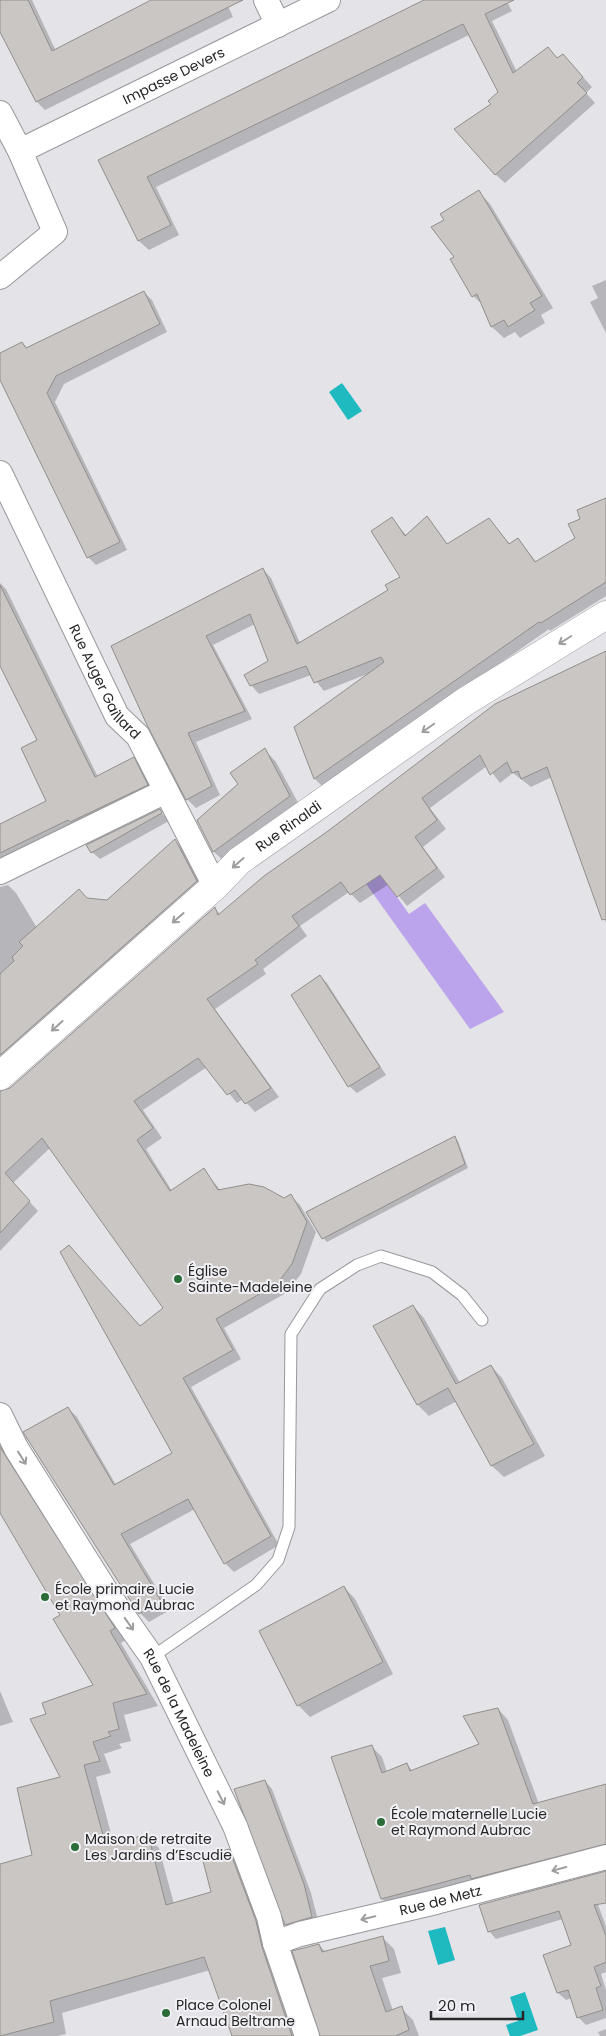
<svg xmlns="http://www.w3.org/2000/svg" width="606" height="2036" font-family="Poppins,sans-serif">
  <rect width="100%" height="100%" fill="#e4e3e8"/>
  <path fill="#bba4ec" d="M383 846 387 883 409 914 425 903 504 1012 470 1029 354 867Z"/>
  <path fill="#1ebac0" d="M342 383 362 411 348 420 329 392Z
    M445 1927 455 1960 438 1965 428 1931Z
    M525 1992 538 2030 520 2036H510L506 2025 518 2021 510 1997Z"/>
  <path fill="#0003" d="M0 0H32L56 51 154 0H225L233 17 45 110 37 102 0 28Z
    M427 0H506L512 11 492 21 517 72 558 59 572 65 592 87 586 93 595 103 505 183 495 174 492 104 500 92 469 35 156 187 179 235 149 250 139 241 100 161Z
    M479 192 490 204 553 308 541 315 545 323 520 338 515 332 504 338 492 327 483 305 473 296 456 257 446 220Z
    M606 280V333L590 302 598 298 592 286Z
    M144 292 152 300 167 332 64 384 55 402 127 550 96 565 88 557 0 377V354L22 343 28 349Z
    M606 500V596L550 631 549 629 323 787 315 779 295 728 370 673 324 691 311 675 259 694 251 685 270 661 255 624 213 645 252 719 196 742 220 795 196 808 187 799 148 725 113 646 263 569 271 578 300 643 390 590 401 577 392 519 407 536 427 517 448 545 489 520 510 544 518 539 537 563 577 539 582 520Z
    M0 583 6 589 98 777 133 759 141 767 155 793 0 864V825L48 802 39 741 0 664Z
    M606 702V923L552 777 531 787 513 773 500 783 487 766 430 808 446 829 423 847 445 877 407 906 389 884 360 903 349 892 300 926 307 936 263 969 266 974 215 1009 279 1097 255 1112 243 1099 237 1103 207 1067 143 1110 162 1138 146 1149 172 1191 204 1170 221 1191 284 1199 291 1196 300 1205 316 1232 301 1274 286 1293 224 1328 241 1359 191 1387 279 1545 234 1572 225 1563 195 1509 130 1544 170 1610 149 1622 140 1613 68 1408 77 1417 116 1485 174 1453 141 1327 164 1309 51 1147 13 1183 38 1211 0 1251V1092L11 1089 215 909 221 915 496 705Z
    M265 750 276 762 301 808 226 863 214 852 198 820 239 784Z
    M160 811 169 821 100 859 92 852Z
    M175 841 183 849 204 889 0 1067V887L8 885 16 893 37 928 88 899 107 901Z
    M320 976 327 983 386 1075 357 1093 349 1086 293 996Z
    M454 1137 458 1141 468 1168 327 1242 323 1238Z
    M413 1306 424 1318 460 1383 491 1366 502 1378 545 1456 504 1477 492 1466 457 1401 429 1416 418 1405 375 1327Z
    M0 1437 126 1640 121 1643 158 1706 124 1715 131 1741 119 1744 122 1748 104 1754 111 1773 96 1777 114 1845 147 1836 159 1848 174 1904 213 1893 229 1851 241 1863 300 2036H233L210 1970 62 2013 66 2034 58 2036H0V1866L34 1856 62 1777 47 1715 95 1686 62 1615 0 1510Z
    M344 1587 355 1599 393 1674 310 1717 298 1705Z
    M0 1691 13 1722 0 1726Z
    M498 1709 508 1720 539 1804 606 1786V1851L393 1909 382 1899 371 1746 382 1757 387 1772 406 1764 413 1771 481 1745Z
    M265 1781 272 1789 311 1893 319 1924 293 1932 286 1924Z
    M591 1886 606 1926V1972L601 1974 606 1990V2018L586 2025 578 2017 572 1998 566 2000 558 1993 545 1956 572 1946 563 1919 496 1939 489 1931Z
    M382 1937 394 1949 401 1973 382 1978 393 2011 401 2008 413 2020 419 2036H321L319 1945 326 1952Z
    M606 2029V2036H600L598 2032Z"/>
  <path fill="#cac6c3" stroke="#928e8c" d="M0 0H28L52 51 151 0H243L36 102 0 32Z
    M424 0H514L485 14 513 73 548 47 557 58 563 54 583 77 577 83 587 93 495 175 454 129 491 104 488 101 498 92 463 24 147 177 171 225 138 241 98 160Z
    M479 190 542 296 530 303 535 310 508 327 504 320 491 327 477 294 472 297 450 259 454 257 431 227 444 220 440 214Z
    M144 291 160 324 56 376 47 393 120 542 87 558 0 380V353L22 342 26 348Z
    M606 498V582L541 623 539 622 314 779 294 727 384 662 381 657 314 683 306 666 250 686 244 675 268 661 250 614 206 636 245 711 188 733 212 786 186 800 147 725 111 646 263 568 297 644 388 590 385 585 400 577 371 531 392 517 405 536 427 516 447 544 489 518 509 544 518 538 535 562 575 538 568 524 580 519 577 510Z
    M0 585 95 777 134 757 148 785 70 822 68 820 0 853V824L46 801 21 748 37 740 0 666Z
    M606 651V919L602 920 547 767 521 779 518 771 512 773 507 762 490 775 480 755 422 798 437 820 415 837 437 868 397 897 380 875 350 895 341 882 292 916 299 926 255 960 258 964 207 999 271 1088 245 1104 235 1090 227 1095 198 1058 134 1101 153 1128 137 1140 170 1191 204 1168 218 1190 249 1184 264 1187 284 1198 291 1194 307 1222 292 1264 277 1284 216 1319 233 1350 183 1378 271 1536 224 1564 188 1499 121 1534 161 1601 139 1614 23 1432 68 1407 114 1485 172 1453 60 1252 69 1245 140 1326 163 1308 42 1138 5 1173 30 1201 0 1233V1091L10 1088 215 907 218 915 264 876 328 831 495 704Z
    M265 748 290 796 213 852 197 820 238 784 230 773Z
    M160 809 162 813 91 853 86 845Z
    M175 839 197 881 0 1055V974L14 961 12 957 23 946 19 942 79 889 87 898 107 900Z
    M320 975 380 1067 348 1087 291 995Z
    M455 1136 465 1164 322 1239 306 1212Z
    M413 1305 456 1384 491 1365 534 1444 491 1466 448 1388 417 1405 373 1326Z
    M0 1447 115 1628 110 1631 147 1694 113 1703 119 1729 108 1732 111 1736 93 1742 100 1761 84 1765 106 1846 148 1834 166 1905 211 1892 202 1857 229 1849 256 1921 262 1947 292 2036H232L204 1957 50 2001 54 2022 0 2036V1864L32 1855 17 1788 60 1777 30 1719 46 1714 42 1703 93 1685 53 1619 60 1615 0 1513Z
    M344 1586 383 1662 297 1706 259 1631Z
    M498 1708 533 1804 606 1784V1844L471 1879 470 1875 381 1899 331 1757 372 1745 382 1773 407 1763 410 1771 479 1744 463 1716Z
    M265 1780 304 1884 312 1917 285 1925 234 1789Z
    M606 1871V1903L594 1905 606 1936V1962L594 1967 601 1986 596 1988 603 2010 577 2018 568 1990 557 1993 543 1955 571 1945 559 1911 488 1932 479 1905Z
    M383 1936 389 1961 370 1966 386 2012 402 2006 409 2030 395 2036H320L292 1951 319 1944 322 1952Z"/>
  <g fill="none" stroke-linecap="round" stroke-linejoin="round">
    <g stroke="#98979b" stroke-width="13">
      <path id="lane" d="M152 1657 256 1585 278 1560 289 1527 291 1334 320 1289 357 1265 381 1256 432 1272 462 1295 482 1320"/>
    </g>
    <g stroke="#98979b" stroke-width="26">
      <g id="street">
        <path d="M266 0 278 25"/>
        <path d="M0 113 20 151 55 232 0 277"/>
        <path id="s1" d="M20 151 328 0"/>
        <path id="s2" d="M0 473 117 716 138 736 215 886"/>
        <path d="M0 872 166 791"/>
        <path id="s3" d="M0 1415 16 1448 107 1593 152 1657 235 1826 269 1917 275 1943 307 2036"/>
        <path id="s4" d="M275 1943 300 1934 436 1902 606 1857"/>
      </g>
    </g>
    <g stroke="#98979b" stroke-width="29">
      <g id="secondary">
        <path id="s5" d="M0 1076 215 886 239 861 466 701 606 615"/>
      </g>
    </g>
    <use href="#lane" stroke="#fff" stroke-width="11"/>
    <use href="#street" stroke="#fff" stroke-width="24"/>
    <use href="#secondary" stroke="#fff" stroke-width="28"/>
  </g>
  <defs><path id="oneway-shaft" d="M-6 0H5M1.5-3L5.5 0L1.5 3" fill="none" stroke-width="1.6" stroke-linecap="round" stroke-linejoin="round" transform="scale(1.25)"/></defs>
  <g stroke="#9e9e9e">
    <use href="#oneway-shaft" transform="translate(565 640) rotate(148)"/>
    <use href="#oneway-shaft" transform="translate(428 728) rotate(145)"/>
    <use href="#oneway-shaft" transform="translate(238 863) rotate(139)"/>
    <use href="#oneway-shaft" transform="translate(178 918) rotate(139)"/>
    <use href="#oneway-shaft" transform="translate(57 1026) rotate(138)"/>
    <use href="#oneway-shaft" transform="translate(22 1458) rotate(58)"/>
    <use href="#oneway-shaft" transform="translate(129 1624) rotate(55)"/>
    <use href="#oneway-shaft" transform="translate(221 1798) rotate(63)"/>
    <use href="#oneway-shaft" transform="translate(559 1869) rotate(165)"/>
    <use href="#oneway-shaft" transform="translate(368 1918) rotate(167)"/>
  </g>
  <g fill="#2b6d38" stroke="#f1f0f5" stroke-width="2">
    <circle cx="178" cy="1279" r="5"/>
    <circle cx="45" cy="1597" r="5"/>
    <circle cx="381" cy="1822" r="5"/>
    <circle cx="75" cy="1847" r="5"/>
    <circle cx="166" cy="2013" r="5"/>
  </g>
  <g text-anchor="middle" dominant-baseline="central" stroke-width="4" stroke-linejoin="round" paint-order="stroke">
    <g font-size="14" fill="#272728" stroke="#f1f0f5">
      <text stroke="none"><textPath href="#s1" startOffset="171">Impasse Devers</textPath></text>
      <text stroke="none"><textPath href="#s2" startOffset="234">Rue Auger Gaillard</textPath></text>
      <text stroke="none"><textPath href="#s5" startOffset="382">Rue Rinaldi</textPath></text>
      <text stroke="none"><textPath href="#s3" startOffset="348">Rue de la Madeleine</textPath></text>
      <text stroke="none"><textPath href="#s4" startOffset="171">Rue de Metz</textPath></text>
    </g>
    <g font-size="14" fill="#272728" stroke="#f1f0f5" text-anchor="start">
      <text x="188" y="1271">Église<tspan x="188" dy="16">Sainte-Madeleine</tspan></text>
      <text x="55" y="1589">École primaire Lucie<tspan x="55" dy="16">et Raymond Aubrac</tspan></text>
      <text x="391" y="1814">École maternelle Lucie<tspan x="391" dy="16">et Raymond Aubrac</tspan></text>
      <text x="85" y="1839">Maison de retraite<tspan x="85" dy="16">Les Jardins d’Escudie</tspan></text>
      <text x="176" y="2005">Place Colonel<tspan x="176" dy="16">Arnaud Beltrame</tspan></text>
    </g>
  </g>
  <path d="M431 2011v8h92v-8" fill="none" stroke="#272728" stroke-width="2.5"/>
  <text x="438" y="2011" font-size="15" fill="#272728" stroke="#f1f0f5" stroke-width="4" paint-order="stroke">20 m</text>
</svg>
